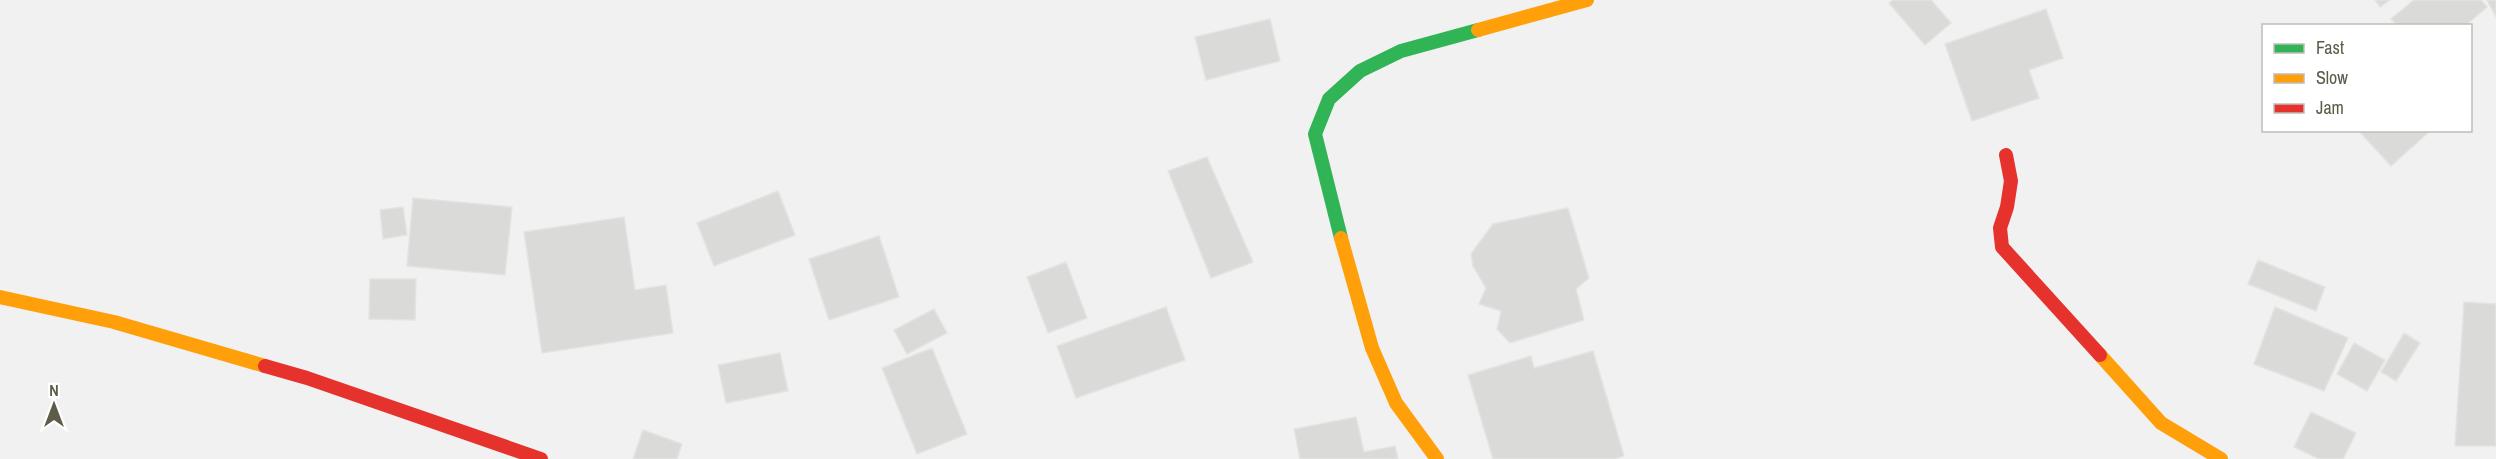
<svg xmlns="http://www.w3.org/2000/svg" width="2496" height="459" font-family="'Archivo Narrow',sans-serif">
  <rect width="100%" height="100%" fill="#f1f1f1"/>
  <path fill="#dadad9" stroke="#e3e4e2" stroke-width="1.5" d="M1893 0H1931L1951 23 1925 45 1889 3Z
    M2375 0H2390L2380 7Z
    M2414 0H2481L2487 7 2465 26H2398L2391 19Z
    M2487 0H2496V17Z
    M2046 9 2063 58 2029 70 2039 98 1972 121 1945 44Z
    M1270 19 1280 61 1206 80 1195 37Z
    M2358 130H2431L2391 166Z
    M1207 157 1253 262 1211 278 1168 171Z
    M778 191 795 235 714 266 697 223Z
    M413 198 512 207 505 275 407 266Z
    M403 207 407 235 383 239 380 210Z
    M1568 208 1589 278 1576 289 1584 320 1510 343 1497 329 1501 311 1479 304 1486 288 1473 266 1471 254 1493 224Z
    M624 217 635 290 666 285 673 333 542 353 524 232Z
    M879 236 899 297 829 320 809 259Z
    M2258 260 2325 287 2316 311 2248 284Z
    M1066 262 1087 318 1048 333 1027 277Z
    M370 279H416L415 320 369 319Z
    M2464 302 2496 304V446H2455Z
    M1166 307 1185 360 1076 398 1057 346Z
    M2275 307 2348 338 2324 391 2254 364Z
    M934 309 947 333 907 354 894 330Z
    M2404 333 2420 343 2396 381 2381 372Z
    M2354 343 2385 360 2367 391 2337 374Z
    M932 348 967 434 917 454 882 368Z
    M1593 351 1624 456 1615 459H1493L1468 375 1531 356 1534 368Z
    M780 353 788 391 726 403 718 365Z
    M2311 412 2356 433 2343 459H2319L2294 447Z
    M1356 417 1364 452 1395 446 1398 459H1300L1294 429Z
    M643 430 682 444 677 459H633Z"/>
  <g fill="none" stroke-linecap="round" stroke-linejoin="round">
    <path stroke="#30b455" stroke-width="14" d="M1341 238 1315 134 1329 99 1360 71 1401 51 1478 30"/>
    <path stroke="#ff9f0a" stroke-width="14" d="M1478 30 1587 0
      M1341 238 1372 348 1396 403 1437 459
      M0 297 114 322 265 366
      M2100 355 2161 423 2221 459"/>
    <path stroke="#e5322d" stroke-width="14" d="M2006 155 2011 181 2007 207 2000 228 2002 247 2100 355
      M265 366 307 378 541 459"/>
  </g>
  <rect x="2262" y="24" width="210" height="108" fill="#ffffff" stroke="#bebeb6" stroke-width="1.5"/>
  <rect x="2274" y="44" width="30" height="9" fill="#30b455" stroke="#bebeb6" stroke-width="1.5"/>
  <text x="2316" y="54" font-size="18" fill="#5c5c49">Fast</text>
  <rect x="2274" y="74" width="30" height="9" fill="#ff9f0a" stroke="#bebeb6" stroke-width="1.5"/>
  <text x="2316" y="84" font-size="18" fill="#5c5c49">Slow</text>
  <rect x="2274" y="104" width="30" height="9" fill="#e5322d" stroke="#bebeb6" stroke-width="1.5"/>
  <text x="2316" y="114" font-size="18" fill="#5c5c49">Jam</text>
  <g transform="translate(54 405)" stroke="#ffffff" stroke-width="4.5" paint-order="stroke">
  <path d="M0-4.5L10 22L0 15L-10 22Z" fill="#5c5c49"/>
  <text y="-9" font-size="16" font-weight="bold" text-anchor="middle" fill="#5c5c49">N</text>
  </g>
</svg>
